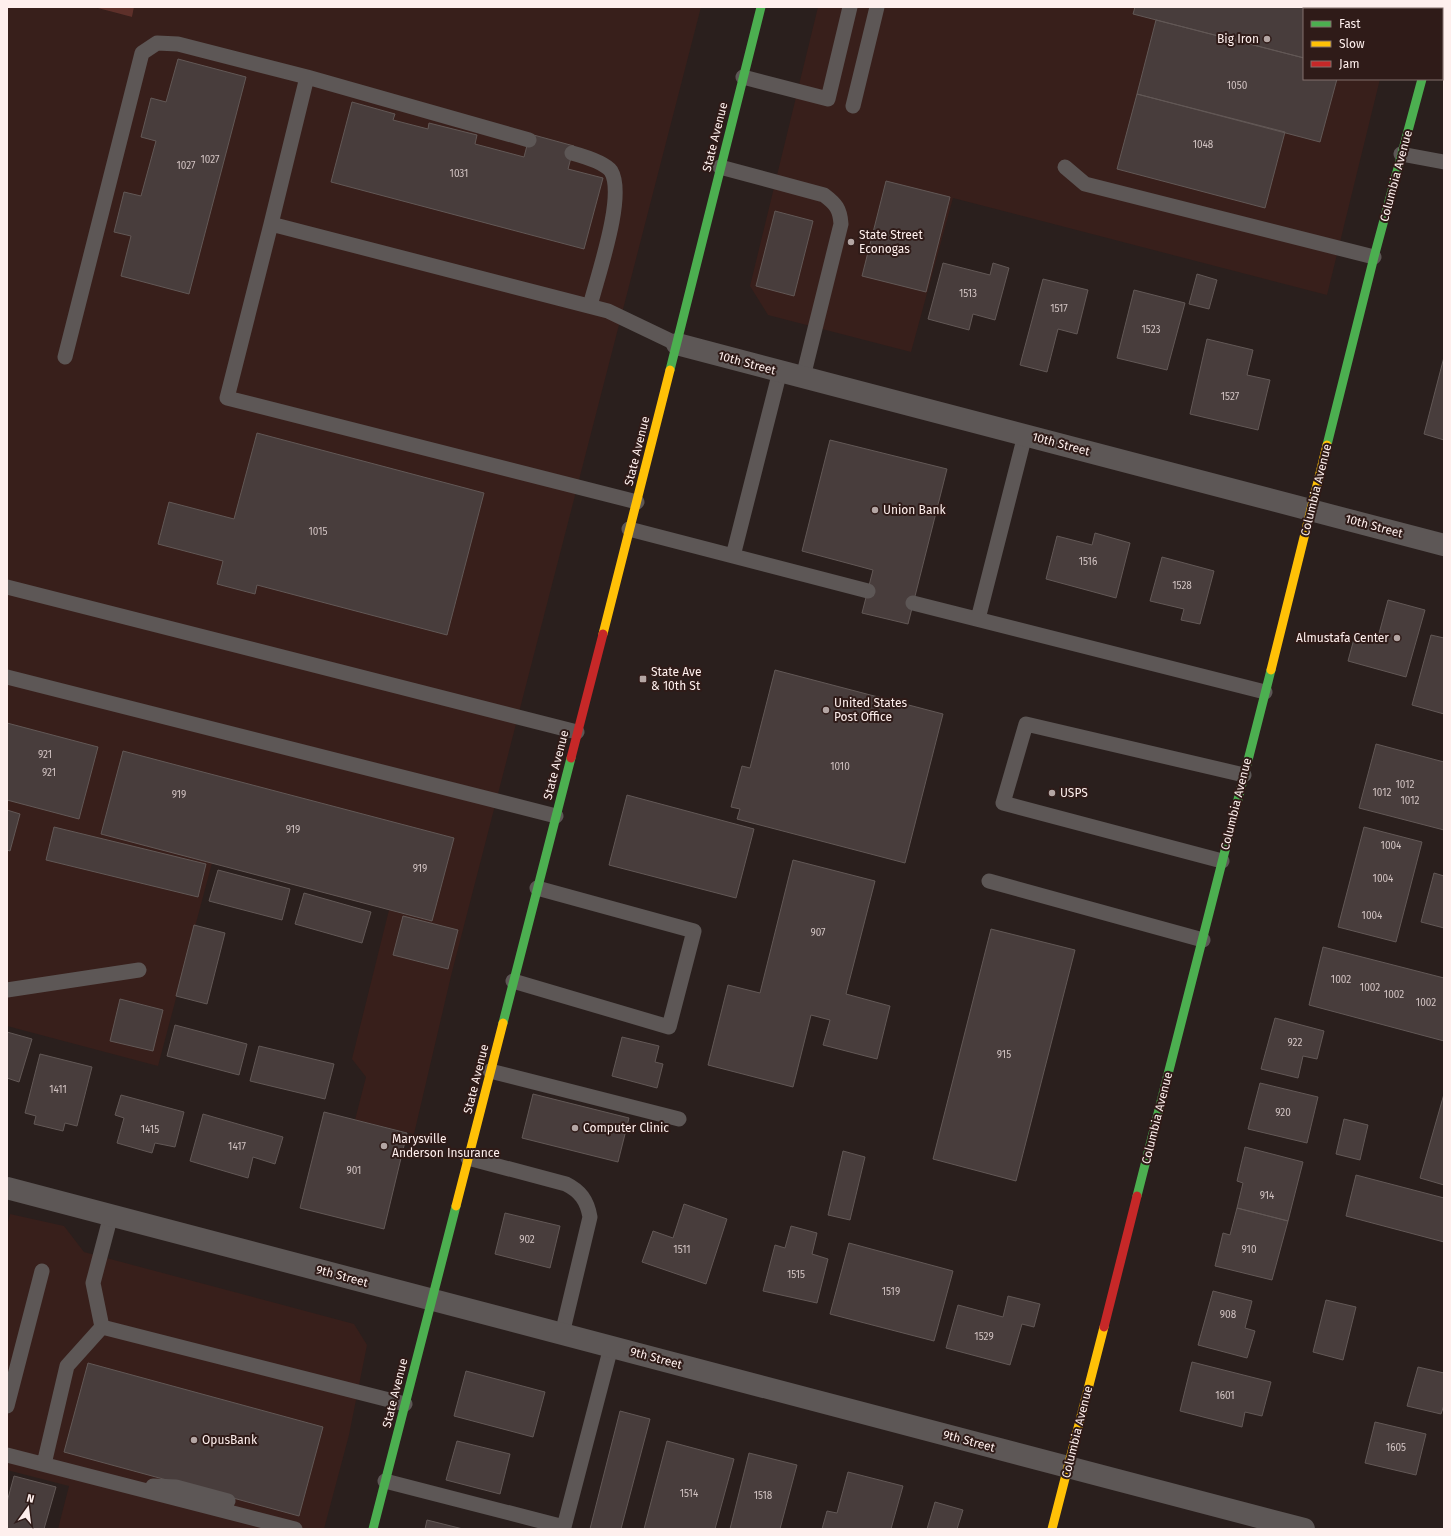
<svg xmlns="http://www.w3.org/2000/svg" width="1451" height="1536" font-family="'Fira Sans',sans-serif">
  <rect width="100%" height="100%" fill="#2a1f1d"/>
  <path fill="#381f1b" d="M7 7H94L132 17 134 7H701L451 976 414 1134 355 1120 366 1077 352 1059 389 910 212 863 158 1066 7 1026Z
    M818 7H1397L1396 9H1304V79H1380L1327 295 953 198 911 352 768 315 750 286Z
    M10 1214 64 1226 84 1252 354 1324 367 1345 349 1435 324 1529H58L69 1486 7 1470V1226Z"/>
  <path fill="#5e302a" d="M94 7H134L132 17Z"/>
  <path fill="#483d3c" stroke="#625856" d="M1135 7H1383L1382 9H1304V58L1133 14Z
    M1156 20 1304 58V79H1337L1320 142 1137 94Z
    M178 59 246 77 189 294 121 276 131 236 114 232 124 192 141 196 156 141 141 137 151 98 166 102Z
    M1137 94 1285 132 1265 208 1117 169Z
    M352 102 395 114 393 120 428 129 429 123 477 135 475 144 524 157 530 134 574 146 568 169 603 178 584 249 331 182Z
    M886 181 950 197 926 292 862 276Z
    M775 211 813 221 794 296 756 286Z
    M943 263 990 275 993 263 1009 268 995 320 973 314 969 330 928 319Z
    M1197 274 1217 280 1209 309 1189 304Z
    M1043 279 1088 290 1077 334 1058 329 1047 372 1020 365Z
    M1134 290 1185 303 1167 370 1117 358Z
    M1207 339 1253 350 1247 375 1270 380 1258 430 1190 414Z
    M1444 357V440L1424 434Z
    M257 433 484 493 447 635 257 585 255 594 217 584 223 561 158 544 169 502 234 519Z
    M830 440 947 469 908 624 862 613 873 570 802 551Z
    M1095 533 1130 543 1116 598 1046 579 1057 536 1092 545Z
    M1162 557 1214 571 1200 624 1181 620 1184 609 1150 601Z
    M1388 600 1425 610 1406 677 1348 661 1355 635 1377 641Z
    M1431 635 1444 638V714L1412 705Z
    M775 670 943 714 905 863 737 819 740 809 731 807 742 766 750 768Z
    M7 723 98 747 79 819 7 800Z
    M1376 744 1444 762V830L1359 808Z
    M123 751 454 838 432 921 101 834Z
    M627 795 754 829 736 898 609 865Z
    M7 810 20 814 10 851 7 850Z
    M54 827 206 864 198 897 46 860Z
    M1364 827 1422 842 1396 942 1338 927Z
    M793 860 875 881 846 994 890 1006 877 1059 823 1045 830 1020 811 1015 793 1087 708 1065 728 985 760 993Z
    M218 870 290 889 282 920 209 901Z
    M1434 873 1444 876V928L1421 922Z
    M304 893 371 912 362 943 295 924Z
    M403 916 458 930 448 969 393 955Z
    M194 925 225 933 207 1004 176 996Z
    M991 929 1075 950 1016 1181 933 1159Z
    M1323 947 1444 978V1041L1309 1005Z
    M120 999 163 1010 153 1051 110 1041Z
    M1275 1018 1324 1031 1317 1059 1303 1056 1298 1078 1261 1069Z
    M175 1025 247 1044 239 1075 167 1056Z
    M7 1032 32 1039 19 1082 7 1078Z
    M622 1037 659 1046 655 1062 663 1064 657 1088 612 1076Z
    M259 1046 334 1064 325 1099 250 1081Z
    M40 1054 92 1067 77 1126 65 1123 63 1131 34 1124 36 1116 25 1113Z
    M1260 1083 1318 1097 1307 1143 1248 1129Z
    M533 1094 629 1118 618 1162 522 1138Z
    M1444 1094V1185L1420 1178Z
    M121 1095 184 1112 175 1147 155 1143 152 1153 117 1143 124 1118 115 1115Z
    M324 1112 407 1133 384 1229 300 1208Z
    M203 1114 283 1137 275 1164 253 1157 248 1178 190 1161Z
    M1344 1119 1368 1125 1360 1160 1336 1154Z
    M1245 1147 1303 1162 1288 1221 1237 1208 1243 1183 1237 1181Z
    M843 1151 865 1157 850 1220 828 1215Z
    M1356 1175 1444 1198V1242L1346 1216Z
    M684 1204 727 1219 706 1284 642 1262 653 1231 673 1238Z
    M1237 1208 1288 1221 1272 1280 1215 1266 1223 1233 1230 1235Z
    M505 1213 560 1226 550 1268 495 1254Z
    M791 1226 817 1233 812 1254 828 1259 817 1303 763 1291 775 1245 785 1248Z
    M849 1243 953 1271 934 1341 830 1314Z
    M1213 1291 1252 1301 1245 1328 1255 1331 1247 1358 1198 1345Z
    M1008 1296 1040 1304 1034 1327 1022 1324 1010 1365 946 1348 958 1305 1003 1317Z
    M1326 1300 1356 1307 1343 1360 1313 1352Z
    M1192 1362 1271 1382 1262 1416 1245 1412 1242 1427 1180 1411Z
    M88 1363 323 1427 299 1516 64 1452Z
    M1418 1367 1444 1373V1405L1441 1414 1407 1406Z
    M466 1371 545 1392 533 1437 454 1416Z
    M620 1411 650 1419 621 1529H590Z
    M1375 1422 1426 1434 1416 1475 1365 1463Z
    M457 1441 510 1454 500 1494 446 1480Z
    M667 1441 734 1459 715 1529H644Z
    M749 1453 797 1465 780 1529H730Z
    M848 1472 903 1486 891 1529H822L827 1511 837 1513Z
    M14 1476 56 1487 44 1529H7V1502Z
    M935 1502 963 1510 957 1529H927Z
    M427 1520 463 1529H425Z"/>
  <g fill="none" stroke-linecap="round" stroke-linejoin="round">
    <path stroke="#5d5756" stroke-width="15" d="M743 77 828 99 850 7
      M853 106 877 7
      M572 153C583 156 604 162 611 171 626 196 597 277 590 306
      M1401 154 1444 162
      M720 167 824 195C836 204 840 209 841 224L803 377
      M1065 167 1085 184 1374 257
      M271 224 307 77
      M65 357 142 53 157 43 178 44 307 77 529 140
      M637 502 227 398 271 224 608 311 677 344
      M629 529 868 591
      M733 556 780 371
      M7 587 577 732
      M913 603 1265 692
      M978 619 1025 435
      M7 677 556 816
      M1222 861 1003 803 1026 724 1244 775
      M989 881 1203 940
      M513 981 669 1027 694 931 537 888
      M7 990 139 970
      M490 1071 679 1119
      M468 1158 566 1184C580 1191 587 1200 590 1217L562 1334
      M111 1215 93 1283 102 1327 405 1404
      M7 1406 42 1271
      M7 1455 295 1529
      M44 1464 67 1366 102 1327
      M385 1481 564 1527 611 1347
      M153 1486 176 1487 228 1501"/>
    <path stroke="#5d5756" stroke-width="22" d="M1441 9 1442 7
      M677 344 1444 545
      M7 1188 1304 1529"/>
    <path stroke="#4caf50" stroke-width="9" d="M670 370 761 7
      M1327 445 1374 257 1422 79
      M503 1023 571 758
      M1137 1196 1271 670
      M373 1529 456 1206"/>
    <path stroke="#ffc107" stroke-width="9" d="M603 634 670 370
      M1271 670 1327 445
      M456 1206 503 1023
      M1052 1529 1104 1327"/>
    <path stroke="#c62828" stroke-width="9" d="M571 758 603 634
      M1104 1327 1137 1196"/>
  </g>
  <g fill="#b4a6a4" stroke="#2f1b18" stroke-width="1.5">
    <circle cx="1267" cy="39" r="4"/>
    <circle cx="851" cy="242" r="4"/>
    <circle cx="875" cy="510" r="4"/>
    <circle cx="1397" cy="638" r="4"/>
    <rect x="639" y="675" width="8" height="8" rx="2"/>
    <circle cx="826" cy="710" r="4"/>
    <circle cx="1052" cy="793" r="4"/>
    <circle cx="575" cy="1128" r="4"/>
    <circle cx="384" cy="1146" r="4"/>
    <circle cx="194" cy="1440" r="4"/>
  </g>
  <g text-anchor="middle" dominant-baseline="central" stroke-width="4" stroke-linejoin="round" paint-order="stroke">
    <g font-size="10" fill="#d0c2c1">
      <text x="1237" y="86">1050</text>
      <text x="1203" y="145">1048</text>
      <text x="210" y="160">1027</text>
      <text x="186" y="166">1027</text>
      <text x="459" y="174">1031</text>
      <text x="968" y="294">1513</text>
      <text x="1059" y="309">1517</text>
      <text x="1151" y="330">1523</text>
      <text x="1230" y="397">1527</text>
      <text x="318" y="532">1015</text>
      <text x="1088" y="562">1516</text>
      <text x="1182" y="586">1528</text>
      <text x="45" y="755">921</text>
      <text x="840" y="767">1010</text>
      <text x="49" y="773">921</text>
      <text x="1405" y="785">1012</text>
      <text x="1382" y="793">1012</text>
      <text x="179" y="795">919</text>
      <text x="1410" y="801">1012</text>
      <text x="293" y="830">919</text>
      <text x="1391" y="846">1004</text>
      <text x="420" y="869">919</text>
      <text x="1383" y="879">1004</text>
      <text x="1372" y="916">1004</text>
      <text x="818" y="933">907</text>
      <text x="1341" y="980">1002</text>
      <text x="1370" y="988">1002</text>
      <text x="1394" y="995">1002</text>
      <text x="1426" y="1003">1002</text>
      <text x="1295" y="1043">922</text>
      <text x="1004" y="1055">915</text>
      <text x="58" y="1090">1411</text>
      <text x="1283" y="1113">920</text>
      <text x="150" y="1130">1415</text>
      <text x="237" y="1147">1417</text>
      <text x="354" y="1171">901</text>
      <text x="1267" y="1196">914</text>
      <text x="527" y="1240">902</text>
      <text x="682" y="1250">1511</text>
      <text x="1249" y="1250">910</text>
      <text x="796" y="1275">1515</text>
      <text x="891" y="1292">1519</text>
      <text x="1228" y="1315">908</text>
      <text x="984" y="1337">1529</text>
      <text x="1225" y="1396">1601</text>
      <text x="1396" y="1448">1605</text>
      <text x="689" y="1494">1514</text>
      <text x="763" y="1496">1518</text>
    </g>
    <g font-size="12" fill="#feefed" stroke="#2f1b18" text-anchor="start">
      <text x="1259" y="39" text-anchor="end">Big Iron</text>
      <text x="859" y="235">State Street<tspan x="859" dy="14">Econogas</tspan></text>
      <text x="883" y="510">Union Bank</text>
      <text x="1389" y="638" text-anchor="end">Almustafa Center</text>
      <text x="651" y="672">State Ave<tspan x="651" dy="14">&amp; 10th St</tspan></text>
      <text x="834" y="703">United States<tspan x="834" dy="14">Post Office</tspan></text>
      <text x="1060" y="793">USPS</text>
      <text x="583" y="1128">Computer Clinic</text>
      <text x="392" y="1139">Marysville<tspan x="392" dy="14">Anderson Insurance</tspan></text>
      <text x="202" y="1440">OpusBank</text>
    </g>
    <g font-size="12" fill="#feefed" stroke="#2f1b18">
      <text transform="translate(715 137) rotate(-76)">State Avenue</text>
      <text transform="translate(1396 176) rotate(-75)">Columbia Avenue</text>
      <text transform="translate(747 363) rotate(15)">10th Street</text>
      <text transform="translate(1061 444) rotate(15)">10th Street</text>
      <text transform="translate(637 451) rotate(-76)">State Avenue</text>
      <text transform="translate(1316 490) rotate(-76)">Columbia Avenue</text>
      <text transform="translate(1374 526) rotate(15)">10th Street</text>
      <text transform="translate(556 765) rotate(-76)">State Avenue</text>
      <text transform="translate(1236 804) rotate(-76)">Columbia Avenue</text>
      <text transform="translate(476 1079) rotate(-76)">State Avenue</text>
      <text transform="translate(1157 1118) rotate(-76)">Columbia Avenue</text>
      <text transform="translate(342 1276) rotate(15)">9th Street</text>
      <text transform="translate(656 1358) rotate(15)">9th Street</text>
      <text transform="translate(395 1393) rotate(-76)">State Avenue</text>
      <text transform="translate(1077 1432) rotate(-76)">Columbia Avenue</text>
      <text transform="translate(969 1441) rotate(15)">9th Street</text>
    </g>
  </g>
  <rect width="1451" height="1536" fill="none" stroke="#feefed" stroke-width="16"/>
  <rect x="1303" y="8" width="140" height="72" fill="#2f1b18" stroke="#82706d"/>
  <rect x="1311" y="21" width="20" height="6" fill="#4caf50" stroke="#82706d"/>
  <text x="1339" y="28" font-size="12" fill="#feefed">Fast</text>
  <rect x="1311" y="41" width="20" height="6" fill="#ffc107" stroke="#82706d"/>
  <text x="1339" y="48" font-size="12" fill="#feefed">Slow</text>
  <rect x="1311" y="61" width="20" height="6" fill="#c62828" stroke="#82706d"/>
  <text x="1339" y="68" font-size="12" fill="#feefed">Jam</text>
  <g transform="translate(28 1508) rotate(14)" stroke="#2f1b18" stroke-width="3" paint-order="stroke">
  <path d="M0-3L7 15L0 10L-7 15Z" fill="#feefed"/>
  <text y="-6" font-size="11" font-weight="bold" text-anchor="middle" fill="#feefed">N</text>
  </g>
</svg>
